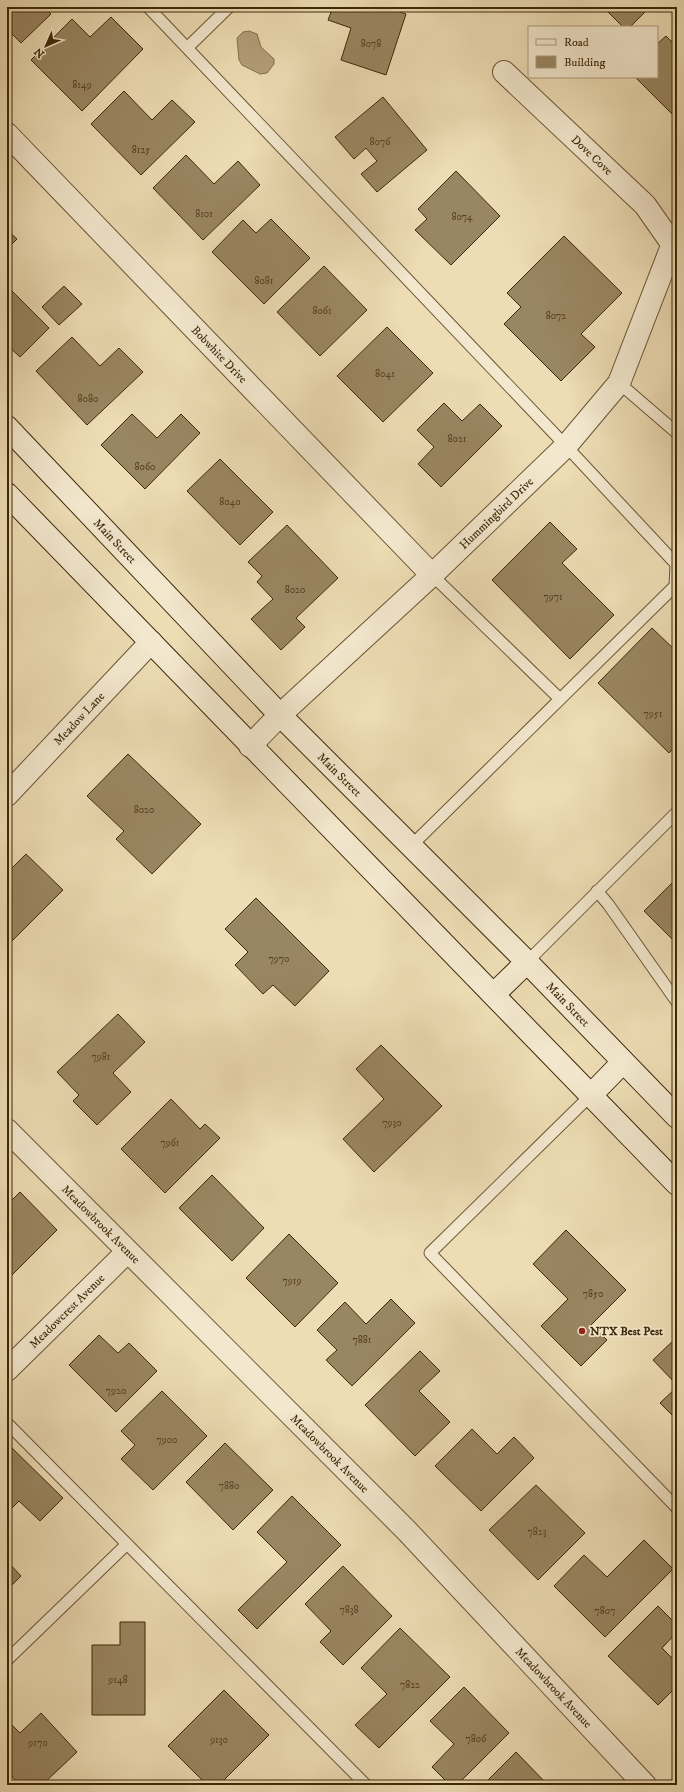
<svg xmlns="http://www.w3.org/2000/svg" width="684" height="1792" font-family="'IM FELL DW Pica',serif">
  <rect width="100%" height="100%" fill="#eddcb4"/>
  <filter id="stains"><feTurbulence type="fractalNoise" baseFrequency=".005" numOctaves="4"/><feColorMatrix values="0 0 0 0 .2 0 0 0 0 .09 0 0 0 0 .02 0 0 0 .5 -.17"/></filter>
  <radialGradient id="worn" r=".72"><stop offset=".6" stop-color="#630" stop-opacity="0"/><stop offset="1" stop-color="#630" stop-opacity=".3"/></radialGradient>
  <path fill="#b29f7a" stroke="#846f4d" d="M249 31 257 34 261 47 274 59V64L267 73 260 74 242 65 239 60 237 38 243 32Z"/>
  <path fill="#998662" stroke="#3e2809" d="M7 7H44L51 14 21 43 7 29Z
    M333 7H386L406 14 386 75 341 60 351 28 328 20Z
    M603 7H650L630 27H623Z
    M111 17 143 49 82 111 31 60 72 19 90 37Z
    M666 36 677 47V113L674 116 635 77H657V44Z
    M124 91 152 120 172 100 195 122 141 175 91 124Z
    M383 97 427 150 377 192 361 174 377 161 366 148 354 159 335 137Z
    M186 155 214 184 238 161 260 185 203 240 153 188Z
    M456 171 500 216 451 265 415 230 427 219 418 209Z
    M271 219 310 258 264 304 212 252 243 220 256 233Z
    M7 230 17 239 7 249Z
    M564 236 622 293 581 334 595 347 561 381 504 324 521 307 507 293Z
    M324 266 367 310 320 356 277 312Z
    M7 286 49 328 20 357 7 345Z
    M64 286 82 304 59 325 42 307Z
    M387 327 433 373 383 422 337 376Z
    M72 337 100 366 119 348 143 372 87 425 36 371Z
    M444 403 462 421 480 404 502 426 441 487 418 464 434 447 417 430Z
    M132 414 157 438 181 414 200 433 145 489 101 445Z
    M220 459 273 512 240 545 187 491Z
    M550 522 577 549 562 563 614 615 570 659 492 580Z
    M287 525 338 578 296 618 305 627 281 650 251 619 273 599 257 582 262 576 248 562Z
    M652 628 677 652V744L669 753 598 683Z
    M128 754 201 824 152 874 116 839 124 831 87 796Z
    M26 854 63 890 12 941 7 935V873Z
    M677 878V944L644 911Z
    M256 898 329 971 295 1006 273 985 263 994 235 965 248 952 225 929Z
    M118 1014 145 1042 113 1073 131 1092 97 1125 73 1101 79 1095 57 1072Z
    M381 1045 442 1106 374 1172 343 1139 384 1099 356 1069Z
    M171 1099 200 1129 205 1124 220 1138 165 1193 121 1149Z
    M212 1175 264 1228 232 1261 179 1208Z
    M20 1192 57 1230 9 1278 7 1277V1205Z
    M566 1230 626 1290 591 1325 607 1340 581 1366 541 1326 568 1299 533 1264Z
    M289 1234 338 1283 295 1327 246 1278Z
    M391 1299 415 1323 352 1386 326 1360 337 1350 317 1330 345 1302 366 1324Z
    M99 1335 118 1353 129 1343 157 1371 116 1412 69 1365Z
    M677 1337V1385L653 1360Z
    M420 1351 440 1371 419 1391 450 1422 415 1456 365 1405Z
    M677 1387V1420L660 1403Z
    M162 1391 207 1436 153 1490 121 1459 135 1445 121 1431Z
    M472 1429 497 1454 514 1437 534 1458 481 1511 435 1466Z
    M225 1443 273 1490 233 1530 186 1482Z
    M11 1447 63 1498 40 1521 19 1501 7 1513V1451Z
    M536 1485 585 1533 538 1580 489 1530Z
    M292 1496 341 1545 257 1629 238 1610 287 1562 257 1532Z
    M644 1540 673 1569 605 1637 554 1586 584 1555 607 1577Z
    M7 1561 21 1576 7 1590Z
    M343 1566 392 1616 343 1665 320 1642 331 1631 305 1604Z
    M658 1606 677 1625V1632L662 1648 677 1663V1686L658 1705 608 1656Z
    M120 1622H145V1715H92V1645H120Z
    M400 1628 450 1677 379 1748 355 1725 387 1694 361 1668Z
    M464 1687 509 1733 457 1785H450L432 1767 454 1744 430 1721Z
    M224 1690 269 1735 219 1785H207L168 1746Z
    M41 1713 77 1752 42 1785H20L7 1771V1720L20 1733Z
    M516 1752 548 1785H483Z"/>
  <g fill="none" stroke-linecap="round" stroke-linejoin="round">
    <g stroke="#6a5534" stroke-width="13">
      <path id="service" d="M148 7 566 446 676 564 675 586 411 846
        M188 47 229 7
        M619 383 677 433
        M432 575 560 699
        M597 891 608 904 677 1002
        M527 962 677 812
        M591 1095 430 1253 677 1508
        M7 1423 366 1785
        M7 1660 127 1544"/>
    </g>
    <g stroke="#6a5534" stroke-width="24">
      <g id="minor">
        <path id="s1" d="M504 72 645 205 673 245"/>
        <path id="s2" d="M7 134 432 575"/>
        <path id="s3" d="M250 746 280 715 432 575 566 446 619 383 677 233"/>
        <path id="s4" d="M7 795 151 642"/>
        <path id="s5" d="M7 1130 407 1531 645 1785"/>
        <path id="s6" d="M7 1370 127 1252"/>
      </g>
    </g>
    <g stroke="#3e2809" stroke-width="24">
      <g id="secondary">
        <path id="s7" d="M7 427 280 715 527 962 677 1117"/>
        <path d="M7 494 677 1184"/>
        <path d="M494 994 527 962"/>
        <path d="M591 1095 623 1062"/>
      </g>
    </g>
    <use href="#service" stroke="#f3e8ce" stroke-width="11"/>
    <use href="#minor" stroke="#f3e8ce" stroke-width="22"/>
    <use href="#secondary" stroke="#f3e8ce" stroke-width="22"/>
  </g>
  <circle fill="#8f2418" stroke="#f3e8ce" stroke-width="1.5" cx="582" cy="1331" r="4"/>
  <g text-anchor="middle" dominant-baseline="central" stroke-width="3.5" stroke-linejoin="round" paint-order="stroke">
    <g font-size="10" fill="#55401f">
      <text x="371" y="44">8078</text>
      <text x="82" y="85">8149</text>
      <text x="380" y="142">8076</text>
      <text x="141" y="150">8125</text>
      <text x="204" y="214">8101</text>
      <text x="462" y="217">8074</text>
      <text x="264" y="281">8081</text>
      <text x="322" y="311">8061</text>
      <text x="556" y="316">8072</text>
      <text x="385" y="374">8041</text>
      <text x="88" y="399">8080</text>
      <text x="457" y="439">8021</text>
      <text x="145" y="467">8060</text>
      <text x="230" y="502">8040</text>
      <text x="295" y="590">8020</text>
      <text x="553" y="597">7971</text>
      <text x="653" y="714">7951</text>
      <text x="144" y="810">8020</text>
      <text x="279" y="959">7970</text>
      <text x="101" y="1057">7981</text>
      <text x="392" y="1123">7930</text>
      <text x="170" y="1143">7961</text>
      <text x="292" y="1281">7919</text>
      <text x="593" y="1294">7850</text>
      <text x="362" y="1340">7881</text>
      <text x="116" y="1391">7920</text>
      <text x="167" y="1440">7900</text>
      <text x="229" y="1486">7880</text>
      <text x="537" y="1532">7823</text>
      <text x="349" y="1610">7838</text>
      <text x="605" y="1611">7807</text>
      <text x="118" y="1680">9148</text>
      <text x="410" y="1685">7822</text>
      <text x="476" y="1739">7806</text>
      <text x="219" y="1740">9130</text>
      <text x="38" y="1743">9170</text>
    </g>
    <g font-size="12" fill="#3e2809" stroke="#f3e8ce">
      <text stroke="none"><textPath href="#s1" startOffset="121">Dove Cove</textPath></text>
      <text stroke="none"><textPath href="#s2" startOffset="306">Bobwhite Drive</textPath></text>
      <text stroke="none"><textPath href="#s3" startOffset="339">Hummingbird Drive</textPath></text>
      <text stroke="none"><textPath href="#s7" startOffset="157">Main Street</textPath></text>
      <text stroke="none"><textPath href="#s4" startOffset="105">Meadow Lane</textPath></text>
      <text stroke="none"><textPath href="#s7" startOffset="481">Main Street</textPath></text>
      <text stroke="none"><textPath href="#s7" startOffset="805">Main Street</textPath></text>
      <text stroke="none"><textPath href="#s5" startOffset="133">Meadowbrook Avenue</textPath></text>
      <text stroke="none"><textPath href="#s6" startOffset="84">Meadowcrest Avenue</textPath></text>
      <text stroke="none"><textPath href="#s5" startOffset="457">Meadowbrook Avenue</textPath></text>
      <text stroke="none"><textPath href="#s5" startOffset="781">Meadowbrook Avenue</textPath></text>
    </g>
    <g font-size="12" font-weight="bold" fill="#3e2809" stroke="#f3e8ce" text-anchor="start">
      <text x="590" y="1331">NTX Best Pest</text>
    </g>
  </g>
  <rect width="684" height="1792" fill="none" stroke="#eddcb4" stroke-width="24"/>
  <rect x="8" y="8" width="668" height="1776" fill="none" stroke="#3e2809" stroke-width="2"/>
  <rect x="12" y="12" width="660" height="1768" fill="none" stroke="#3e2809"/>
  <rect x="528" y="26" width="130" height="52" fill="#f3e8ce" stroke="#ab9b7f"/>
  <rect x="536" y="39" width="20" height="6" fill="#f3e8ce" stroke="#ab9b7f"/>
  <text x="564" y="46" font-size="12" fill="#3e2809">Road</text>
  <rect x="536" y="56" width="20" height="12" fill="#998662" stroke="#ab9b7f"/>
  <text x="564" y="66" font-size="12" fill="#3e2809">Building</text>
  <g transform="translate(46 46) rotate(225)" stroke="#f3e8ce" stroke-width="3" paint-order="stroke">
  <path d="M0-3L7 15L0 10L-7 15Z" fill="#3e2809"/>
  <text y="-6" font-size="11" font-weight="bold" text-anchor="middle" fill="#3e2809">N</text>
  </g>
  <rect width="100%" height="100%" filter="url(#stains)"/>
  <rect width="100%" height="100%" fill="url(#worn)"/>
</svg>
